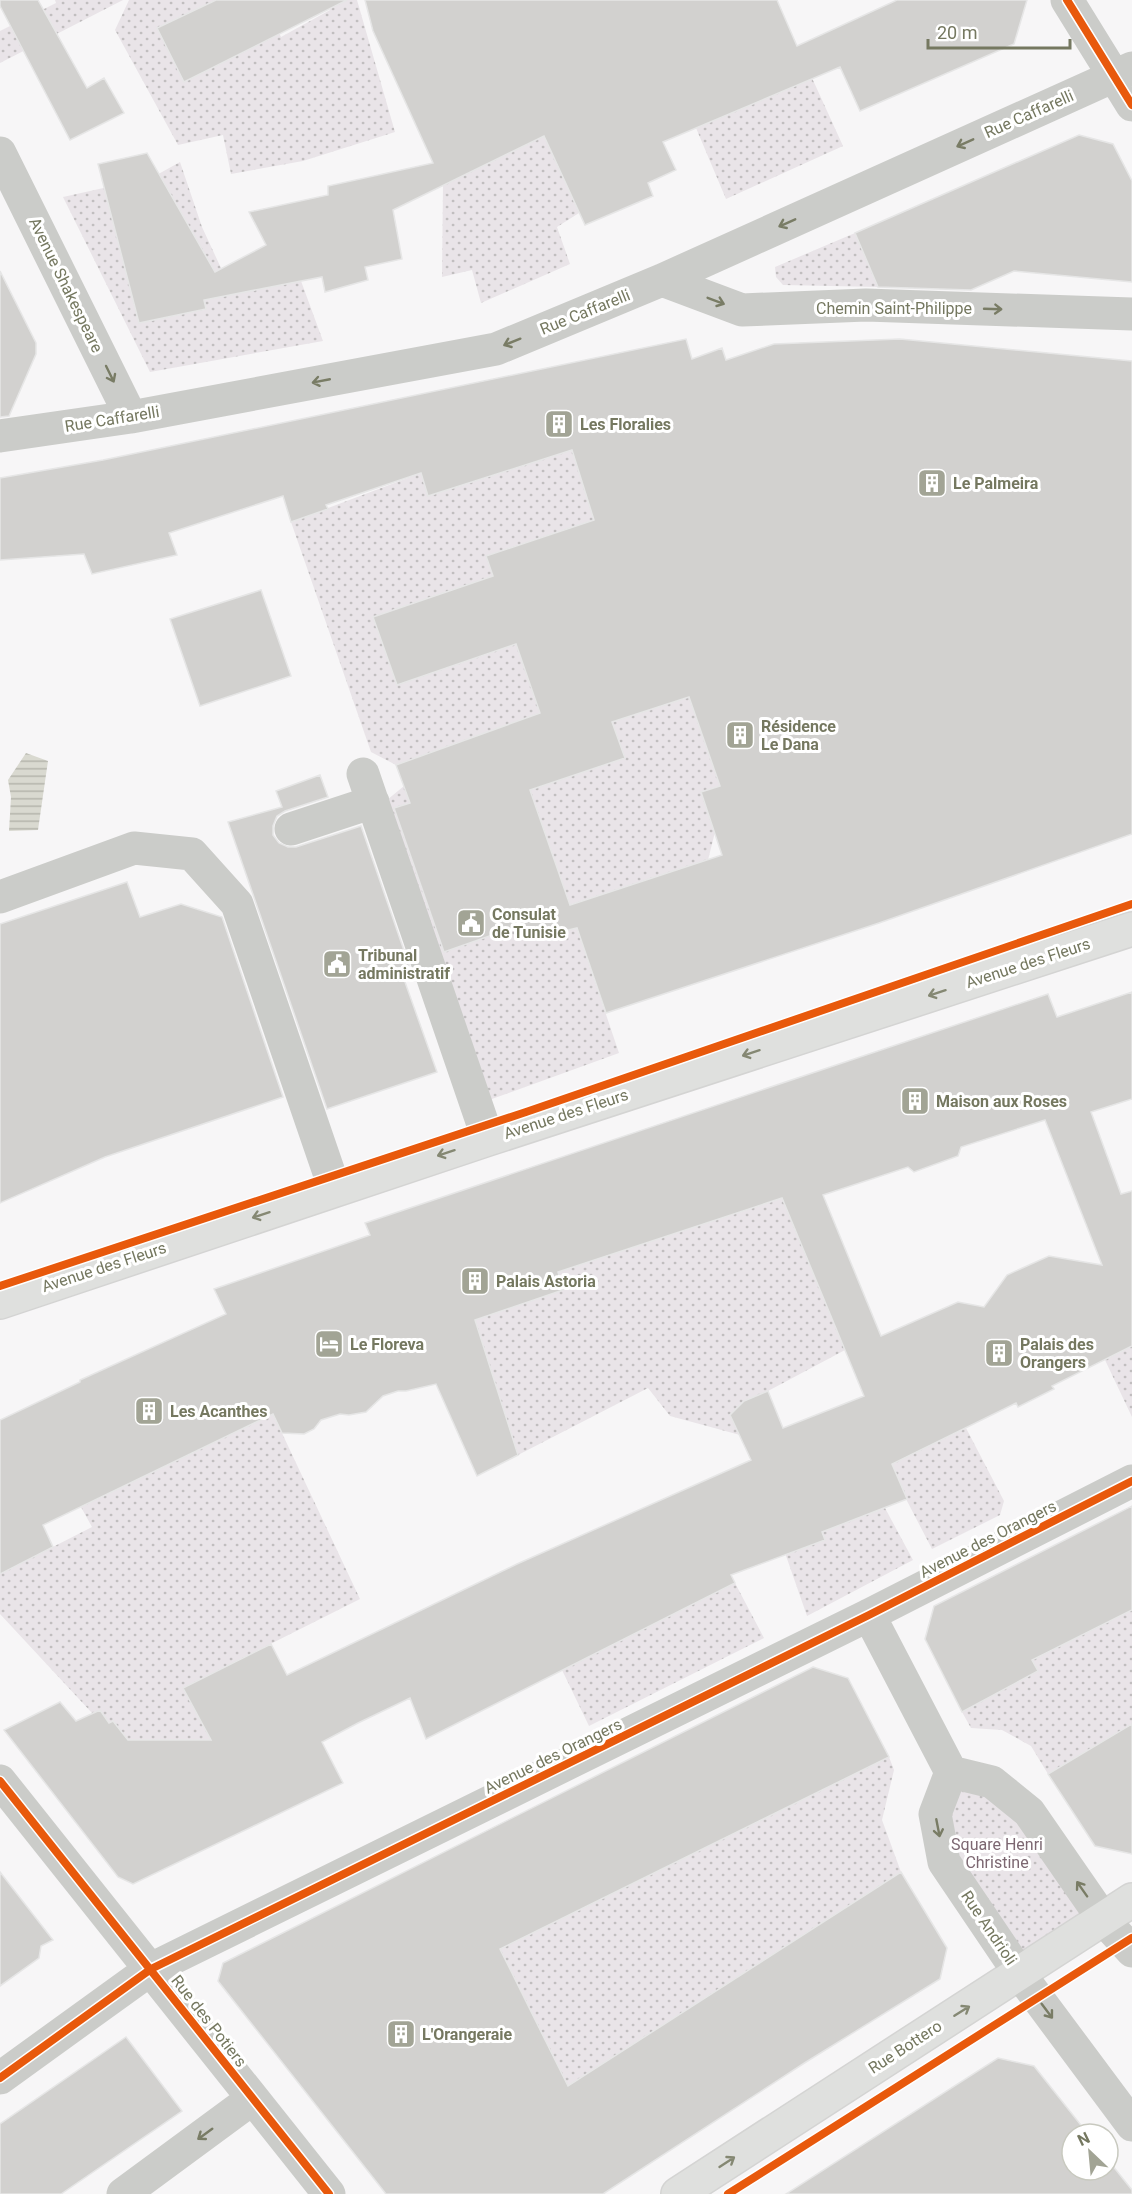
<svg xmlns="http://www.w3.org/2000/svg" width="1132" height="2194" font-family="Roboto,sans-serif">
  <defs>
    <pattern id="park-dots" width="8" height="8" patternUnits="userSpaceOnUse" patternTransform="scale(1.5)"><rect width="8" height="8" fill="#e9e4e8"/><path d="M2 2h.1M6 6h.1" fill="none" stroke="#c1bebf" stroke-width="1.8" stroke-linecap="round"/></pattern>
    <pattern id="water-rules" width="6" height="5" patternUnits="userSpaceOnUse" patternTransform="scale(1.5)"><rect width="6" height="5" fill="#d9d9d0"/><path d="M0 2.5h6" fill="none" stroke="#b5b5ac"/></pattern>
  </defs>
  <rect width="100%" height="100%" fill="#f7f6f7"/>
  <path fill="url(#park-dots)" fill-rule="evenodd" d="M55 0H123L0 63V31L56 3Z
    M129 0H263L281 37 330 10 325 0H357L395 132 303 161 231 174 223 135 178 145 115 30ZM208 4 235 56 184 82 157 28Z
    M812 78 843 146 726 199 696 128Z
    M535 116 579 213 557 227 570 264 481 303 472 270 442 277 443 185Z
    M180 162 202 227 233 294 301 281 323 341 150 372 63 197 153 177Z
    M855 233 879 287 783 285 776 277 775 267Z
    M572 450 594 513 577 623 487 557 562 778 608 713 660 696 689 697 720 786 715 832 708 860 569 905 619 1053 489 1100 387 800 404 786 507 725 396 765 371 752 291 522 421 473 429 496Z
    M783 1198 845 1350 768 1391 744 1401 730 1415 740 1435 670 1416 648 1388 518 1455 475 1320 563 1290 558 1272Z
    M1132 1346V1417L1105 1360Z
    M273 1414 360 1599 183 1688 214 1745 150 1748 141 1740H128L113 1721 109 1723 100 1710 92 1713 0 1614V1574L92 1527 81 1507Z
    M966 1428 1004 1501 1000 1515 932 1549 906 1499 892 1464Z
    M885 1508 913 1560 807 1616 777 1530 825 1540 822 1532Z
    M735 1583 764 1638 589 1726 562 1670Z
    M1132 1610V1724L1048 1774 1031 1746 1002 1730 971 1728 962 1712 1038 1671 1032 1660Z
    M889 1757 894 1770 882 1820 901 1872 568 2086 500 1949Z
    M955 1783 988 1790 1023 1820 1087 1915 1023 1959 952 1857 944 1813Z"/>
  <path fill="url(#water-rules)" d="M26 753 48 761 38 830 9 831 11 797 8 780Z"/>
  <path fill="#d2d1cf" stroke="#e6e6e6" stroke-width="1.5" fill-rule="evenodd" d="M0 0H38L87 88 104 78 124 113 70 140 0 6Z
    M216 0H347L184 82 157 28Z
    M365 0H777L797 46 897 0H1027L1014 44 860 111 840 67 663 142 676 170 648 183 653 196 585 225 544 136 393 210 402 259 365 267 368 280 325 292 322 277 204 300 206 309 139 323 98 164 147 153 215 272 266 245 249 212 328 195V186L433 163 373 31Z
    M1079 135 1113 144 1132 181V282L1014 271 971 290 878 287 855 233Z
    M0 271 36 343V354L9 416 0 417Z
    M686 339 692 359 722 348 726 360 774 344 900 339 1132 361V834L879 923 606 1013 577 928 535 938 512 928 444 952 394 808 410 803 396 765 540 713 516 644 397 685 373 617 493 576 486 556 594 520 572 450 428 496 421 473 326 505 328 509 291 522 283 496 169 533 177 555 92 574 84 554 0 560V478L103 460ZM689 697 720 786 701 792 722 855 570 905 530 790 625 758 612 722Z
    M261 590 291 676 200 706 170 619Z
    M320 775 328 797 285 811 277 816 273 826V835L279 843 288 847H296L361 826 409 965 400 968 437 1072 327 1109 228 822 282 807 276 791Z
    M127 882 140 917 181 904 222 917 283 1097 105 1157 0 1203V924Z
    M1132 992V1099L1091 1112 1121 1194 1132 1191V1346L1052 1386 1054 1389 1018 1407 1016 1403 892 1464 907 1499 822 1532 825 1540 731 1575 735 1583 426 1739 410 1698 358 1723 322 1742 343 1783 133 1884 118 1877 4 1730 60 1702 76 1721 100 1710 109 1723 113 1721 128 1740H211L183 1688 271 1644 287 1675 517 1564 751 1460 730 1415 744 1401 768 1391 783 1428 864 1396 782 1198 558 1272 563 1290 475 1320 518 1455 477 1476 436 1384 406 1391H398L383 1396 366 1412 349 1415 340 1414 321 1420 314 1429 304 1434 282 1433 273 1414 43 1525 53 1547 0 1574V1420L80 1382V1380L226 1314 214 1289 370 1235 365 1223 1048 994 1057 1017ZM1045 1120 1102 1265 1049 1256 1007 1275 984 1307 958 1302 881 1336 823 1195 908 1167 914 1172 958 1156 961 1147Z
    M1132 1506V1610L1032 1660 1038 1671 962 1712 925 1639 934 1606Z
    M813 1667 848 1678 889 1757 500 1949 568 2086 901 1872 947 1948 940 1979 806 2062 603 2194H386L218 1981 223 1963Z
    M1132 1724V1854L1095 1846 1048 1774Z
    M0 1872 53 1940 41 1946 39 1958 0 1986Z
    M126 2037 182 2111 61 2194H0V2124Z
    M998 2058 1034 2066 1088 2134H1072V2170H1108V2160L1132 2190V2194H786Z"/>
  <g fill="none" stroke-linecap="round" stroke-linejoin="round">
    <g stroke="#d4d4d3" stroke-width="36">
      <path id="major" d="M0 1302 488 1139 1132 929
        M678 2194 1132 1900"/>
    </g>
    <path stroke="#cbccc9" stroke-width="33" d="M1067 0 1132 105
      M0 153 131 417
      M662 280 742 310 866 305 1132 314
      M0 436 131 417 496 349 662 280 1132 68
      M363 774 488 1139
      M291 829 373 802
      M0 897 134 848 192 854 237 904 335 1190
      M869 1615 951 1772 935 1814 944 1862 1019 1973 1132 2125
      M951 1772 992 1782 1029 1812 1103 1919 1132 1951
      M0 1781 329 2194
      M0 2078 151 1969 869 1615 1132 1481
      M123 2194 252 2099"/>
    <use href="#major" stroke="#dfe0de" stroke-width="33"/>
    <g stroke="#fff" stroke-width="11">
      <path id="cycleway" d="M1067 0 1132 105
        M0 1286 526 1112 1132 904
        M0 1781 329 2194
        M0 2078 151 1969 869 1615 1132 1481
        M728 2194 1132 1938"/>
    </g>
    <use href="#cycleway" stroke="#e8590c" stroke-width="8"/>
  </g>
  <defs><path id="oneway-shaft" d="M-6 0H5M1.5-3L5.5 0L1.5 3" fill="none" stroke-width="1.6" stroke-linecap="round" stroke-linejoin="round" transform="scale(1.5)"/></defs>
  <g stroke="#797c65">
    <use href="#oneway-shaft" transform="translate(965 143) rotate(156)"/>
    <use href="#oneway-shaft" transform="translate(787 223) rotate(156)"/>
    <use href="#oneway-shaft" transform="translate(716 301) rotate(21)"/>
    <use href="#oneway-shaft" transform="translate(993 309) rotate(2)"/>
    <use href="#oneway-shaft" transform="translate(512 342) rotate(158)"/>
    <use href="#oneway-shaft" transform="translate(110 374) rotate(64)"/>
    <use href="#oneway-shaft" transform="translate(321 381) rotate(169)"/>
    <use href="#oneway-shaft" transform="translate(938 1828) rotate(79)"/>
    <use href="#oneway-shaft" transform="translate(1082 1889) rotate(-125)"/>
    <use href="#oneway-shaft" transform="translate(1047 2011) rotate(53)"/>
    <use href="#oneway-shaft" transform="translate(205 2134) rotate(144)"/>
  </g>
  <g stroke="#858873">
    <use href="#oneway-shaft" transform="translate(937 993) rotate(162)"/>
    <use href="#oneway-shaft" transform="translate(751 1053) rotate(162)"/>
    <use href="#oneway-shaft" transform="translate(446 1153) rotate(162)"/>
    <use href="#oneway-shaft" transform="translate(261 1215) rotate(162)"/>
    <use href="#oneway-shaft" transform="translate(962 2011) rotate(-32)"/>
    <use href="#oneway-shaft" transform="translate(727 2162) rotate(-33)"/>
  </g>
  <defs>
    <g id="building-square" transform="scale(1.5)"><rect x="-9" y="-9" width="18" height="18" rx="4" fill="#a2a495" stroke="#fff"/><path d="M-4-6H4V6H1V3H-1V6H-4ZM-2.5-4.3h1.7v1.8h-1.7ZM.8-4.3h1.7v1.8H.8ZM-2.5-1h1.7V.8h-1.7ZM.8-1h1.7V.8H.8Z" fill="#fff"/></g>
    <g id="civic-square" transform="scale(1.5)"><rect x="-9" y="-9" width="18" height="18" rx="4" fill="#a2a495" stroke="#fff"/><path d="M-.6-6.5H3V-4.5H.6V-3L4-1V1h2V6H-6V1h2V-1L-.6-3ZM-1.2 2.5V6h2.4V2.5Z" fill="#fff"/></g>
    <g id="hotel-square" transform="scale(1.5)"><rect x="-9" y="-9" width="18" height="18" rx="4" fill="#a2a495" stroke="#fff"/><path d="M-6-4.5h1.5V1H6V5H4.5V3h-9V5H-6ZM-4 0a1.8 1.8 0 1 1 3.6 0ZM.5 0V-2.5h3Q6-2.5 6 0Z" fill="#fff"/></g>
  </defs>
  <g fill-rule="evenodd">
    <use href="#building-square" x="559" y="424"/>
    <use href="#building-square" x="932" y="483"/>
    <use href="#building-square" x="740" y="735"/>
    <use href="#civic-square" x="471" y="923"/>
    <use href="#civic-square" x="337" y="964"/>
    <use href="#building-square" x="915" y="1101"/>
    <use href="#building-square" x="475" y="1281"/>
    <use href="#hotel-square" x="329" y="1344"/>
    <use href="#building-square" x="999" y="1353"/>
    <use href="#building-square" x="149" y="1411"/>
    <use href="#building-square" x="401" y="2034"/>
  </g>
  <g text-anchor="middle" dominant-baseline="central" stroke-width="6" stroke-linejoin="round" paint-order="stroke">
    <g font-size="16" fill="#757860" stroke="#fff">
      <text transform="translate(1029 114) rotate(-24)">Rue Caffarelli</text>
      <text transform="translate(66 285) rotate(64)">Avenue Shakespeare</text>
      <text x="894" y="308">Chemin Saint-Philippe</text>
      <text transform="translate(585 312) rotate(-22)">Rue Caffarelli</text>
      <text transform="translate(112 419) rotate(-9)">Rue Caffarelli</text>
      <text transform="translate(1028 963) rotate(-18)">Avenue des Fleurs</text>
      <text transform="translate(566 1114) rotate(-18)">Avenue des Fleurs</text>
      <text transform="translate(104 1267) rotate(-18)">Avenue des Fleurs</text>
      <text transform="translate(988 1539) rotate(-27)">Avenue des Orangers</text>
      <text transform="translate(553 1756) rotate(-26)">Avenue des Orangers</text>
      <text transform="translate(989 1928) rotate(56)">Rue Andrioli</text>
      <text transform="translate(209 2021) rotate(52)">Rue des Potiers</text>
      <text transform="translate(905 2047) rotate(-33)">Rue Bottero</text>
    </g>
    <g font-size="16" font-weight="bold" fill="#757860" stroke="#fff" text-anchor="start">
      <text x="580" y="424">Les Floralies</text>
      <text x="953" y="483">Le Palmeira</text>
      <text x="761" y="726">Résidence<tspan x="761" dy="18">Le Dana</tspan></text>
      <text x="492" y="914">Consulat<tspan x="492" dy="18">de Tunisie</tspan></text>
      <text x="358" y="955">Tribunal<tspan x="358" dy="18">administratif</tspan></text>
      <text x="936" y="1101">Maison aux Roses</text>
      <text x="496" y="1281">Palais Astoria</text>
      <text x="350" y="1344">Le Floreva</text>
      <text x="1020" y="1344">Palais des<tspan x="1020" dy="18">Orangers</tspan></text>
      <text x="170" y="1411">Les Acanthes</text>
      <text x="422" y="2034">L'Orangeraie</text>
    </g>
    <g font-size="16" fill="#7c6771" stroke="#fff">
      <text x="997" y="1844">Square Henri<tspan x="997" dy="18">Christine</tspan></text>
    </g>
  </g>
  <g transform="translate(1090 2152) rotate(334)"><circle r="28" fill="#ffffff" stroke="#c8c9bf" stroke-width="1.5"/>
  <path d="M0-4.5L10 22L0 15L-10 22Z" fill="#a2a495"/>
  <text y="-9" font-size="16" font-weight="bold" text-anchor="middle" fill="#757860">N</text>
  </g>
  <path d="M928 39v9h142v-9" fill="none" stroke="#757860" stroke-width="3"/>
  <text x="937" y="39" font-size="18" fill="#757860" stroke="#ffffff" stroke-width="4.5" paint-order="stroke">20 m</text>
</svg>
